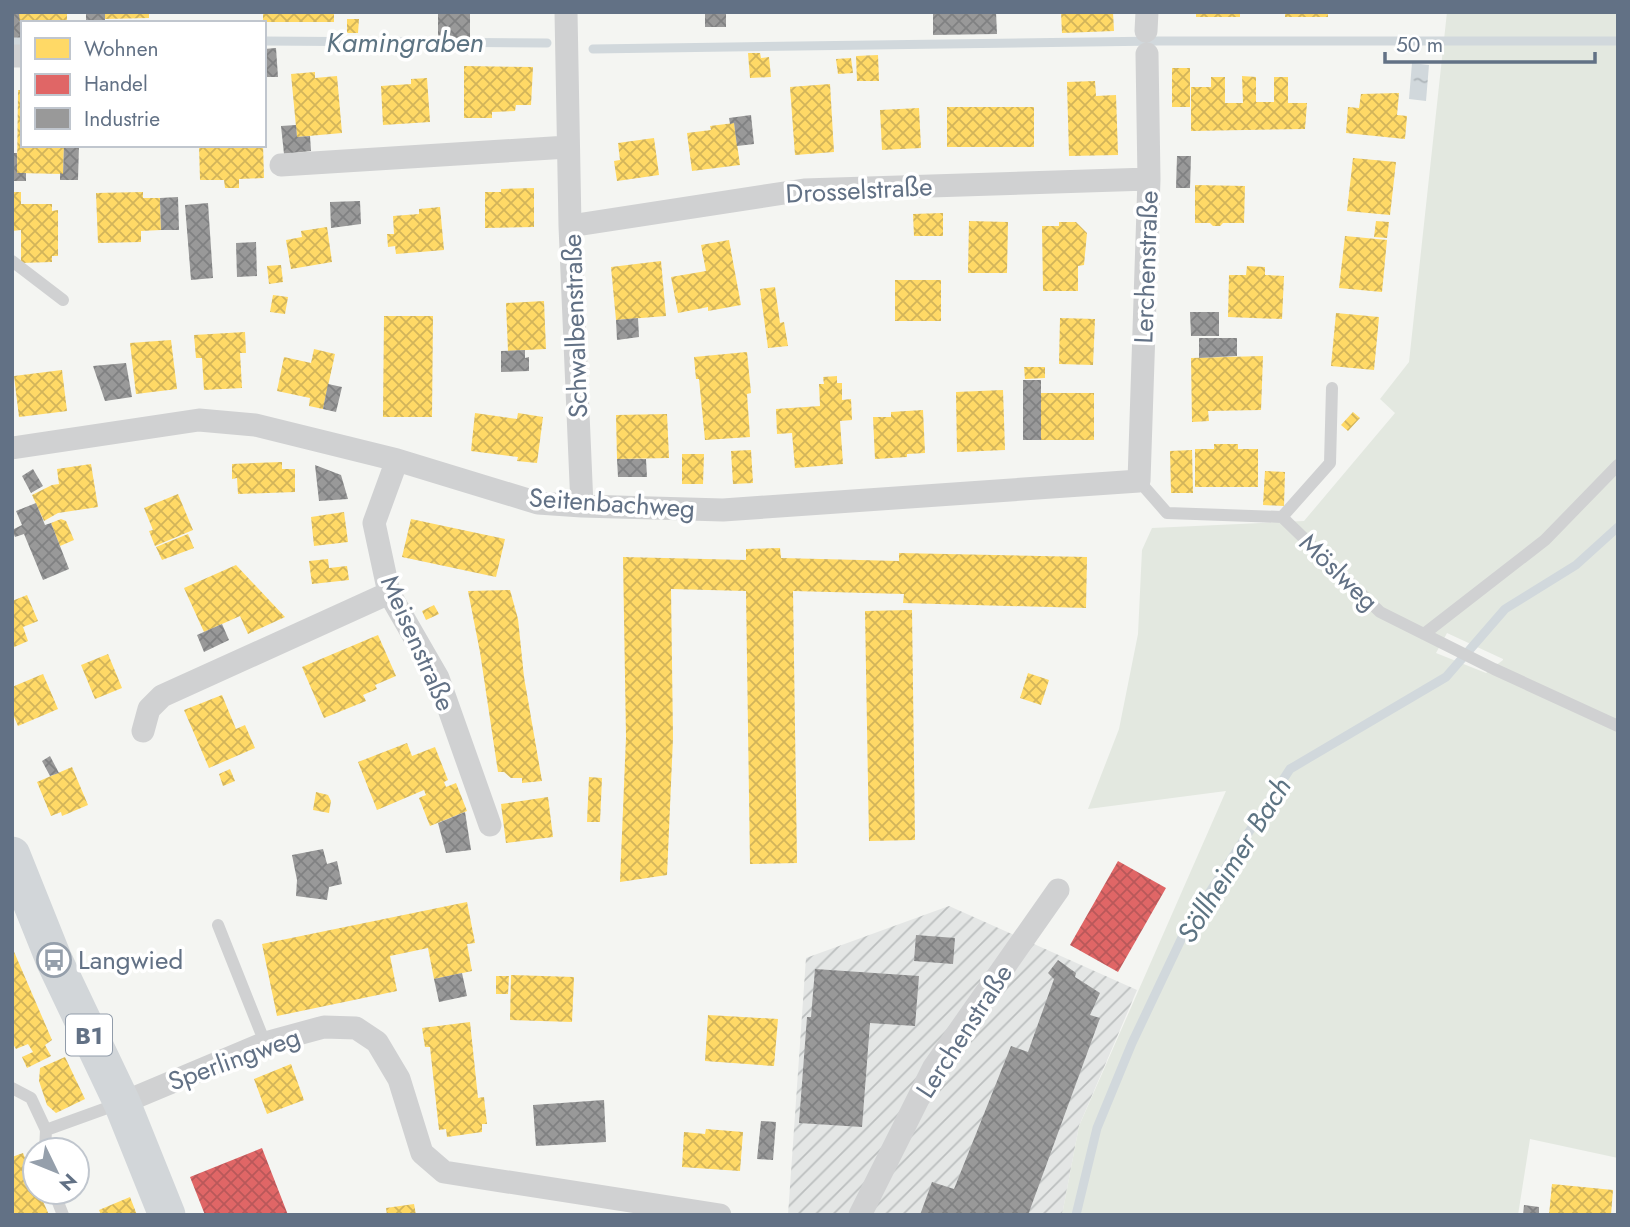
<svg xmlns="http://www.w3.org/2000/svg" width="1630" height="1227" font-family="Jost,sans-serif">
  <defs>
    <pattern id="industrial-furrows" width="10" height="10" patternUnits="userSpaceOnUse" patternTransform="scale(1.75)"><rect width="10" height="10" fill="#e4e6e5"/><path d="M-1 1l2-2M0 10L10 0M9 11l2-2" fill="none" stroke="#bcbfbf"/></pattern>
    <pattern id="water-ripples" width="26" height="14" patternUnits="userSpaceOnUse" patternTransform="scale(1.75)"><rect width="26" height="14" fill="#d1d8dc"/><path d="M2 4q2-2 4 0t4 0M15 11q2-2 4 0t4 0" fill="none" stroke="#adb4b8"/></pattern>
    <pattern id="homes-cross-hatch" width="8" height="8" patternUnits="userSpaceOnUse" patternTransform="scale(1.75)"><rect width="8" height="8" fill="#ffd966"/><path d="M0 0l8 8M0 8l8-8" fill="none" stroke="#d2b45a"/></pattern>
    <pattern id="shops-cross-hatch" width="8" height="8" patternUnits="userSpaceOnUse" patternTransform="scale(1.75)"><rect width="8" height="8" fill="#e06666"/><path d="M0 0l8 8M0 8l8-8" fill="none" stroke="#b9585a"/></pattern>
    <pattern id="industry-cross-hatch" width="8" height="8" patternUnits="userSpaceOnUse" patternTransform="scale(1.75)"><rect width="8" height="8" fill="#999"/><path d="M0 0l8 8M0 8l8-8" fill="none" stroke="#808182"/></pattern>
  </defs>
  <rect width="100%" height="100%" fill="#f4f5f2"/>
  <path fill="url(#industrial-furrows)" d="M949 906 1137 990 1079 1126 1062 1215H788L806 958Z"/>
  <path fill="#e3e8e0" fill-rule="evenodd" d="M1447 12H1618V1158L1530 1139 1518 1215H1062L1079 1126 1226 791 1088 809 1119 729 1138 634 1142 550 1152 528 1304 521 1395 413 1380 399 1409 362ZM1447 633 1503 659V660L1486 673 1436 653Z"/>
  <path fill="url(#water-ripples)" d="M1412 63 1429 65 1426 101 1409 99Z"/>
  <path fill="url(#homes-cross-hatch)" d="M19 12H67V20L19 21Z
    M105 12H149V18L105 19Z
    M263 12H334V22H263Z
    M1061 12H1113L1114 31 1062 33Z
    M1196 12H1240V17H1196Z
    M1285 12H1328V17H1285Z
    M347 19H359L358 33H347Z
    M748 53H760L761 58 769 57 771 77 750 78Z
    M878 55 879 81H857L856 56Z
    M851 58 853 73 838 74 836 59Z
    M464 66 533 67 531 105H516L515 111 492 112V118H464Z
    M1172 68H1190V107H1172Z
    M315 72V78L337 76 342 133 297 137 291 74Z
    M1242 76 1256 77V102H1274V77H1288V103H1307L1305 129 1191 131V87H1211V77H1225V103H1243Z
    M427 78 430 122 383 125 381 86 411 84V79Z
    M1095 81 1096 96 1116 95 1118 155 1069 156 1067 82Z
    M830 84 834 152 795 155 790 87Z
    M18 90H23V145H64L63 174 17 173Z
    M1399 93 1397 115 1407 116 1405 139 1346 133 1348 107 1359 108 1361 94Z
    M947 107H1034V147H947Z
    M919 108 921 148 882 150 880 110Z
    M734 123 740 165 692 171 687 133 711 130 710 126Z
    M654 138 659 175 617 181 614 161 620 160 618 143Z
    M199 145H263L264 178 239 179V188H225L224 180H200Z
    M1353 158 1396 162 1390 215 1347 211Z
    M1195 185 1245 186 1244 223H1223L1220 226H1213L1210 223H1195Z
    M534 188V227L485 228V192H501V189Z
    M12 192H21V204H52V211L58 210V256H52V262L21 263V230L12 231Z
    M143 192V198H160L161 230 141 231V242L98 243 96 193Z
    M440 207 444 250 396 254 395 246 388 247 387 234H394L393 216 419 214V209Z
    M943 213V236H914L913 214Z
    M969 221 1008 222 1007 273H968Z
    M1376 221 1389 222 1387 238 1374 237Z
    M1059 222H1076L1087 233 1084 265 1078 266V291H1043L1042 226H1059Z
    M327 227 332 262 291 269 286 240 302 237 301 231Z
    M1345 236 1387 240 1382 292 1339 288Z
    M729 240 741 305 708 311V307L678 313 671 277 706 271 701 245Z
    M661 261 666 316 616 320 611 267Z
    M281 265 283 282 269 284 267 266Z
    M1247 266 1265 267V275L1284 276 1282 319 1228 317 1229 275H1246Z
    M895 280H941V321H895Z
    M775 287 780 323 784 322 788 346 768 348 760 289Z
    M273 295 288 297 285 314 270 312Z
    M544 301 546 349 508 351 506 303Z
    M1336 313 1379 317 1374 370 1331 366Z
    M384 316H433L432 417H383Z
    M1060 318 1095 319 1093 365 1059 364Z
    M245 332 246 353H240L242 388 204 390 202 358H196L194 335Z
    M171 340 177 389 136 394 130 343Z
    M314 349 335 354 323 409 309 406 310 398 277 391 284 357 311 363Z
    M747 352 751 393 747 394 750 437 705 440 699 379H696L694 357Z
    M1263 356 1261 410 1208 411 1209 421 1192 422 1191 358Z
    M1024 367H1045V378L1025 379Z
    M62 370 67 411 19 417 14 376Z
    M837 376V383H842V400L851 399 852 420 840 421 843 464 795 468 792 433 777 434 776 409 820 406 819 384H824L823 377Z
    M1003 390 1005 450 957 452 956 392Z
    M1041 393H1094V440H1041Z
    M923 410 925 453 907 454V457L875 459 873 417H891V412Z
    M1353 412 1360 418 1348 431 1341 425Z
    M475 413 517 419 518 413 543 417 537 463 517 461 518 457 471 451Z
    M667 414 669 458 617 459 616 415Z
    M1214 444H1238V449H1258V487H1195V449H1214Z
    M751 450 753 483 733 484 731 451Z
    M1192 450 1193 493H1171L1170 451Z
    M682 454H704L703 484H682Z
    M282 462V469H295V492L238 494 237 478 232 479V464Z
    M91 464 98 507 58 513 44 521 32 495 52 485 59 484 57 469Z
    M1265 471 1285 472 1284 506 1263 505Z
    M178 494 193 530 155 546 149 531 153 530 144 508Z
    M344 512 348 542 314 546 311 517Z
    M61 519 66 521 74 540 60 546 51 523Z
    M411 519 505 539 496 577 402 557Z
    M188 534 194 548 162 560 156 547Z
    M780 548 781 558 899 561V553L1087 557 1086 608 903 603 904 594 793 591 797 863 750 864 746 591 671 589 673 738 667 875 620 882 626 737 623 557 746 560V549Z
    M328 559 329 568 347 566 349 580 312 584 309 561Z
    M236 565 285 617 248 634 240 616 204 632 184 588Z
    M510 590 518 619 524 677 542 781 522 783V778H511L504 772H498L480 652 468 591Z
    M27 595 38 621 23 627 28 641 12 648V601Z
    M434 605 439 614 426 620 422 611Z
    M912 610 915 840 869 841 865 611Z
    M378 635 396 676 375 685 377 689 363 695 366 701 324 718 302 667Z
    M108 654 122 688 95 699 81 665Z
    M1028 673 1049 680 1041 705 1020 698Z
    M43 674 58 709 18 726 12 712V687Z
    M222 695 236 729 245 725 255 748 209 768 184 710Z
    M407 743 412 756 435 747 448 780 444 782 446 787 456 783 467 811 430 826 419 798 426 795 424 790 377 810 358 762Z
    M72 767 88 805 62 816 61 812 51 816 37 782Z
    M230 769 235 781 223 786 219 774Z
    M589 777 602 778 600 822H587Z
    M316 792 328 795 331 801 329 813 313 810Z
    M548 797 553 837 506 843 501 804Z
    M467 902 475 943 467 944 472 971 434 979 428 948 390 956 397 991 277 1016 262 944Z
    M12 947 52 1040 45 1045 51 1056 27 1068 22 1057 33 1052 28 1044 16 1049 12 1042Z
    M511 975 574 977 572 1022 510 1020Z
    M496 976H509L508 994H496Z
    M708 1015 778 1019 774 1066 705 1061Z
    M470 1022 478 1098 484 1097 487 1124H482V1132L447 1137 446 1129 439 1130 430 1047H425L422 1028Z
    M65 1057 85 1099 56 1113 47 1105 39 1081 40 1068Z
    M291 1064 304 1100 267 1114 254 1079Z
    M706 1129 743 1132 740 1171 682 1167 684 1132 705 1134Z
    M23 1153 35 1182V1192H39L49 1215H12V1157Z
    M1552 1184 1613 1190 1611 1215H1549Z
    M130 1197 137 1215H101L99 1210Z
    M414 1204 416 1215H387L386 1208Z"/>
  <path fill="url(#shops-cross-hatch)" d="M1118 861 1166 888 1118 972 1070 945Z
    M262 1148 288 1215H205L190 1177Z"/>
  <path fill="url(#industry-cross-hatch)" d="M12 12H19L21 38H12Z
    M86 12H105V23H86Z
    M438 12H470V38H438Z
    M705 12H726V27H705Z
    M933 12H996L997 34 933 35Z
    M276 48 278 77H265L264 49Z
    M751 115 754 144 737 146 734 123 730 124 729 118Z
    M296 125 297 137 310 136 311 151 284 154 281 126Z
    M64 145H79L78 180H60V173L63 174Z
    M12 153H17V173H26V181H12Z
    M1177 156H1191L1190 188H1176Z
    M178 197 179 230H161L160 198Z
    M360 201 361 224 331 228 330 202Z
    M208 203 213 278 191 280 185 205Z
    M256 242 257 276 237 277 236 243Z
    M1190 312H1219V336H1191Z
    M638 318 639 337 617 340 616 320Z
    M1199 338H1237V356L1199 358Z
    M525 350V358L529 357V371L501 372V351Z
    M126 363 132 397 105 401 93 366Z
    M1023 380H1041V440H1023Z
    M328 384 342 387 336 412 323 409Z
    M617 459H646L647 477H618Z
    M315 465 341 475 348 499 319 501Z
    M33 469 43 486 31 493 22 476Z
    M36 503 45 525 51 523 69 569 43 580 24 534 15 537 12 530 22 525 16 511Z
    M222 624 229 640 204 652 197 635Z
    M50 756 59 773 50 776 42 761Z
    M465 812 471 850 446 853 438 823Z
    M323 849 327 864 337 861 342 884 329 887 327 900 296 896 297 880 292 855Z
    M916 935 955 938 953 964 914 961Z
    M1058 960 1076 973 1075 977 1100 993 1090 1015 1100 1018 1028 1215H920L932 1182 954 1189 1011 1046 1028 1052 1054 979 1048 973Z
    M815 969 919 976 915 1026 870 1023 862 1127 799 1123 807 1017H811Z
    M462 973 467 996 439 1002 434 979Z
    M604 1100 606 1142 536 1146 533 1105Z
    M761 1121 776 1122 773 1160 757 1159Z
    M1524 1205 1539 1207V1215H1523Z"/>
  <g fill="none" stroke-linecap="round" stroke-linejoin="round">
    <path stroke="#d1d8dc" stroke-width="9" d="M264 41 547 43
      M12 42H23
      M593 49 1159 41H1618
      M1076 1215 1097 1128 1132 1043 1187 927 1290 769 1446 677 1505 609 1576 565 1618 527"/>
    <path stroke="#d0d1d2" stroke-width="12" d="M12 261 63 300
      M1139 481 1167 513 1282 517 1380 612 1494 669 1618 726
      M1282 517 1330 463 1332 388
      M1424 634 1545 540 1618 465
      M218 925 265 1043
      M12 1088 31 1098 46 1130 118 1104
      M45 1150 46 1130
      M54 1192 63 1215"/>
    <path stroke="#d0d1d2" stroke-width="23" d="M566 12 570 226 582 506
      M1146 31 1147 12
      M12 56H23
      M281 165 568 147
      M570 226 804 190 1149 179
      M12 448 199 420 255 425 397 460 538 503 582 506 723 510 1139 481 1149 179 1147 54
      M397 460 374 523 389 593 438 678 490 825
      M143 731 149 709 162 696 389 593
      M122 1103 265 1043 324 1027 356 1028 377 1042 399 1079 422 1153 444 1172 720 1215
      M860 1215 934 1067 1058 890"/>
    <path stroke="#d2d6d9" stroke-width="37" d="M12 855 54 960 122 1103 167 1215"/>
  </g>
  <defs>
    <g id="bus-ring" transform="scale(1.75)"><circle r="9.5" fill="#fff" stroke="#959fab" stroke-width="1.5"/><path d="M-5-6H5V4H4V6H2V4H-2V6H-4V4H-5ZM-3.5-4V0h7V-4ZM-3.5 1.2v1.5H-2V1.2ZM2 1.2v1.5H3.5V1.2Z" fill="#959fab"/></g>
  </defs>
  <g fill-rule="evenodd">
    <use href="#bus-ring" x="54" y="960"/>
  </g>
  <g text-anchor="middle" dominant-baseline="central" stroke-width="7" stroke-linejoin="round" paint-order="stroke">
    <rect fill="#fff" stroke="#919caa" stroke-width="2" x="66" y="1014.5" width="46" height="41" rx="5"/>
    <g font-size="24" font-weight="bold" fill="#627185">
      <text x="89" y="1035">B1</text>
    </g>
    <g font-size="26" fill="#627185" stroke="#fff">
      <text transform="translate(859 190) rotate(-3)">Drosselstraße</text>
      <text transform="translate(1146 267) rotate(-88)">Lerchenstraße</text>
      <text transform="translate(575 326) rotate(-92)">Schwalbenstraße</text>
      <text transform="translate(612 503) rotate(4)">Seitenbachweg</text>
      <text transform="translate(1339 572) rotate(44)">Möslweg</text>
      <text transform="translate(418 643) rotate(66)">Meisenstraße</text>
      <text transform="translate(964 1031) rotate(-57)">Lerchenstraße</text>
      <text transform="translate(234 1059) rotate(-20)">Sperlingweg</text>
    </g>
    <g font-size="26" fill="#627185" stroke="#fff" text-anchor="start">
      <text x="78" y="960">Langwied</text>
    </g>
    <g font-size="28" font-style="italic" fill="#5d7483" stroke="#fff">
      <text x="405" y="42">Kamingraben</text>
      <text transform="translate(1234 860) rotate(-58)">Söllheimer Bach</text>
    </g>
  </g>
  <rect width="1630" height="1227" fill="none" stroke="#627185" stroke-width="28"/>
  <rect x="21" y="21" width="245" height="126" fill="#ffffff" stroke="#c0c6ce" stroke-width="2"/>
  <rect x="35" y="38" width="35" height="21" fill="#ffd966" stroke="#c0c6ce" stroke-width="2"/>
  <text x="84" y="56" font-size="21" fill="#627185">Wohnen</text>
  <rect x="35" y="74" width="35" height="21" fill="#e06666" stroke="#c0c6ce" stroke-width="2"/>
  <text x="84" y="91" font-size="21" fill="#627185">Handel</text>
  <rect x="35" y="108" width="35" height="21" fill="#999999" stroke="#c0c6ce" stroke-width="2"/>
  <text x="84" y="126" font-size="21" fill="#627185">Industrie</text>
  <g transform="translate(56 1171) rotate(133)"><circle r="33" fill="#ffffff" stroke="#c0c6ce" stroke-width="2"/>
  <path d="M0-5L12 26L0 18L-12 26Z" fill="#959fab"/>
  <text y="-10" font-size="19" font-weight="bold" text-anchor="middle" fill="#627185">N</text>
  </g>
  <path d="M1385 52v10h210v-10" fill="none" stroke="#627185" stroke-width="3.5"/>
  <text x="1396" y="52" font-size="21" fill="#627185" stroke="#ffffff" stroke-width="5" paint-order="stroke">50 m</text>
</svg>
